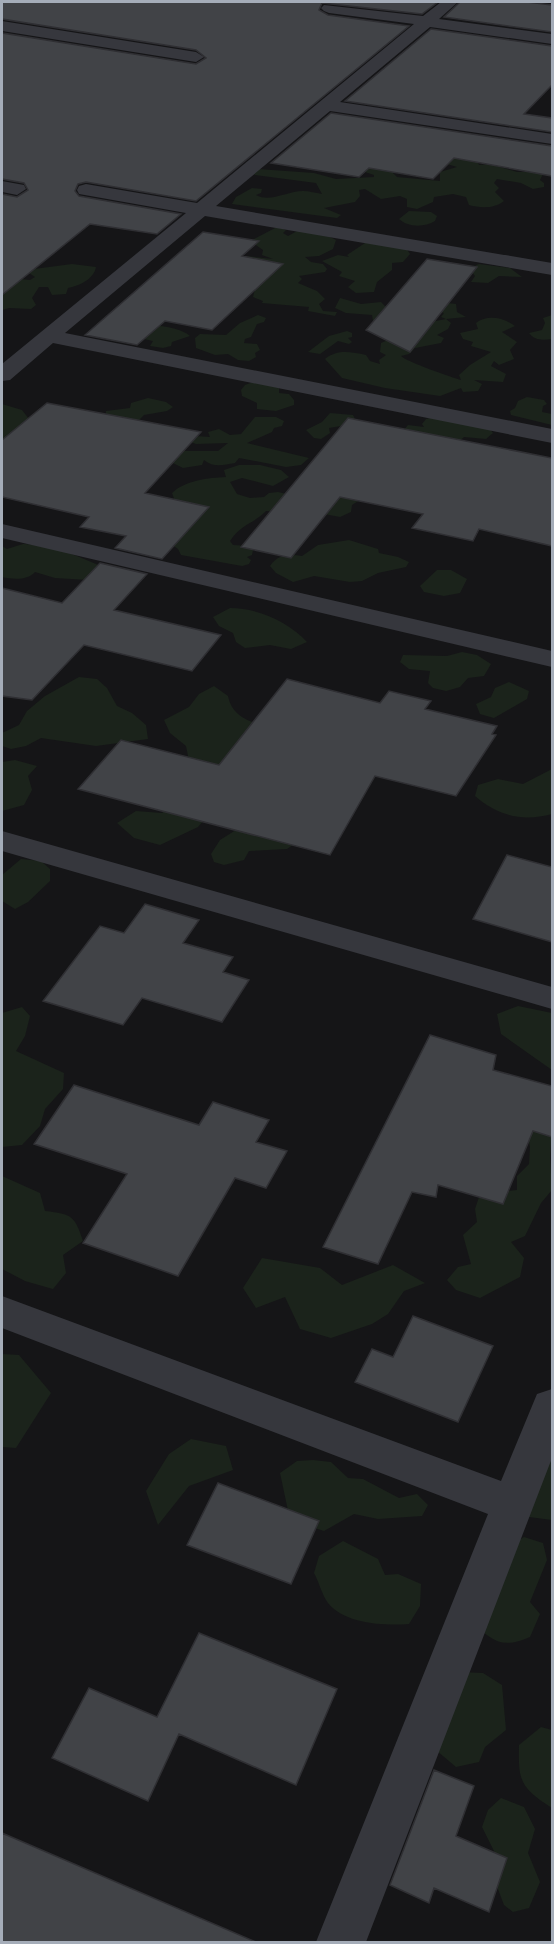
<svg xmlns="http://www.w3.org/2000/svg" width="554" height="1944" font-family="'PT Sans',sans-serif">
  <rect width="100%" height="100%" fill="#151517"/>
  <path fill="#1b231b" d="M466 156 477 160 479 165 490 164 517 172H544L540 180 544 183V187L533 189 521 183 497 179 494 183 499 188 495 192 504 201C494 209 480 208 469 205L466 197 453 194 434 197 433 202 417 209 407 207V199L400 196 381 199 365 189 359 190 360 196 355 202 324 208 341 215 337 218 232 204 236 197 252 188 262 189 261 193 256 195C270 203 287 191 303 191 309 191 316 193 322 194L316 183 255 175 252 172 258 169 314 173 336 179 374 177V175L365 172 368 164 399 167 393 173 397 177 440 181V172L457 167 447 164 452 158Z
    M409 211 431 212 437 216 435 221C425 227 409 228 399 219Z
    M277 227 286 230 283 233 288 236 299 230 330 234V237L336 240 333 249 319 256 305 257 311 262 323 264 327 269 325 272 299 276 302 279 298 283 317 291 325 299 319 304 323 311 337 312 335 316 308 311 309 307 262 303 263 301 253 297 255 289 246 256 273 259 262 255 263 250 250 241Z
    M368 241 406 248 410 254 403 262 392 263V270L377 282 374 292 356 293 348 287 355 281 339 276 342 272 322 261 338 255 349 257 347 255Z
    M72 264 96 267C94 279 79 286 68 288L66 294 52 295 48 287H39L32 298 36 305 31 309 9 308 2 310V289L20 279 30 280 35 277 29 273 34 269Z
    M479 264 510 268 522 277 499 276 488 283 471 282 475 276 471 271 472 267Z
    M340 298 361 304 381 302 387 308 433 317 436 321 446 319 441 317 444 313 438 311 439 302 456 304 457 312 466 317 446 319 451 323 448 329 437 335 444 338 441 343 415 348 409 354 401 356C405 361 453 378 461 380L459 375 470 365 491 352 471 346 473 342 463 339 460 333 478 329 476 323C488 314 504 318 515 326L502 332 517 342 510 350 514 359 499 365 494 361 491 366 506 374 503 382 474 380 482 384 478 391 463 392 461 388 440 396 385 388 342 378 325 359C338 349 350 352 366 355L370 361 380 364 379 360 386 355 380 352 381 343 388 340 383 324 373 321 372 315 346 313 335 308Z
    M258 315 266 318 264 322 257 324 251 337 245 339 244 343 257 344 260 350 255 353 256 357 249 361 238 360 228 354 215 355 196 348 195 338 200 334 226 335 240 323Z
    M552 315V339C543 340 535 341 529 333L542 330 545 323 543 318Z
    M97 323C118 323 175 322 190 336L172 342 171 346 163 348 150 346 153 341 99 329Z
    M347 331 352 333V337L348 338 352 342 349 344 338 341 320 354 308 352 329 336Z
    M256 381 279 388V393L289 394 294 400V405L276 411 257 409V403L242 396 241 390 245 385Z
    M527 397 544 400 547 404 543 406 542 412 552 414V425L511 415 510 411 515 408 518 401Z
    M148 398 166 402 173 407 167 411 144 415 139 420 106 416V411L130 408 131 403Z
    M2 404 22 410 29 419 2 460Z
    M330 413 353 415 355 419 347 425 329 428 330 433 321 439 314 438 306 430 322 422Z
    M437 416 489 428 493 433 486 439 464 437 453 447 403 431 408 425 424 427 422 424 426 419Z
    M255 417H276L284 421 282 426 274 428 272 432 247 443 309 458 301 465 286 467 239 458 235 463C223 465 214 468 204 460L202 465 183 468 169 461 174 451H218L228 443 196 444 188 441 195 436 210 437 208 432 219 429 230 435 241 434Z
    M260 465 281 470 289 477 273 486 242 478 230 482 237 494 250 498 264 497 269 493 278 492 291 495 366 496 352 505 351 512 340 517 324 514 266 511C252 525 242 523 230 541L233 545 249 546 253 550 252 555 247 557 251 560 249 564 242 566 181 555 178 549 171 544 176 504 172 493C186 480 208 478 226 477L224 470 239 465Z
    M349 540 378 549 379 553 398 557 409 562 406 567 378 573 362 581 350 582 314 576 293 582 276 573 270 566C278 554 289 554 302 556L318 545Z
    M23 544C56 545 82 558 112 571L105 581 55 578 35 572C27 581 12 579 2 577V546L7 549Z
    M437 570H451L467 579 460 593 444 596 424 592 420 586Z
    M230 608C258 608 289 622 307 642L291 649 270 645 245 648 236 642 233 633 219 626 213 617Z
    M462 652 477 655 491 664 484 676 468 678 460 687 446 691 433 688 428 683 430 671 409 669 400 662 403 655 447 656Z
    M79 677 97 679 107 688 117 706 132 713 146 725 148 739 96 746 41 738 26 746 11 749 2 746V733L19 725 27 711 45 696Z
    M509 682 529 691 527 699 494 718 480 714 476 704 491 697 495 688Z
    M214 686 228 696C233 722 260 724 282 730L198 827 160 845 134 838 117 823 136 811 162 813 181 798 189 761 186 746 170 733 164 720 189 707 199 694Z
    M15 760 37 766 28 776 32 790 24 805 2 811V762Z
    M552 769V814C523 822 498 816 475 796L478 785 498 779 523 784Z
    M247 823 300 840 287 849 249 851 244 860 224 865 214 862 211 854 220 840Z
    M21 859 41 861 50 869V881L28 902 15 909 2 901V875Z
    M518 1006 552 1013V1070L501 1034 497 1014Z
    M22 1007 30 1016 25 1036 16 1051 64 1073 63 1089 45 1109 40 1126 22 1145 2 1147V1013Z
    M542 1119 552 1122 550 1158 552 1190 541 1203 525 1236 511 1242 524 1258 520 1277 480 1298 456 1290 447 1280 458 1267 471 1264 463 1235 477 1222 475 1209 480 1194 517 1190V1176L529 1164 530 1147 526 1127Z
    M2 1176 40 1193 45 1211C72 1214 75 1216 83 1241L63 1255 66 1273 53 1289 25 1281 2 1269Z
    M262 1258 320 1268 342 1285 393 1265 425 1283 404 1291 388 1314 372 1324 331 1338 300 1329 285 1297 256 1308 243 1288Z
    M2 1354 19 1355 51 1393 16 1448 2 1447Z
    M191 1439 226 1446 233 1470 189 1486 158 1525 146 1491 169 1454Z
    M552 1439V1520L529 1517 518 1500 545 1440Z
    M313 1460 331 1462 348 1478 363 1479 399 1498 417 1494 428 1505 422 1516 378 1519 354 1514 324 1531 290 1520 280 1473 297 1461Z
    M524 1537 543 1543 547 1560 530 1602 540 1614 530 1637C501 1650 490 1640 470 1619L510 1546Z
    M343 1541 378 1559 385 1575 398 1574 421 1584 420 1606 409 1624C386 1626 344 1624 328 1603 322 1595 319 1582 314 1573L319 1556Z
    M458 1672 483 1673 502 1685 506 1730 485 1747 479 1762 456 1767 430 1745Z
    M541 1727 552 1730V1808C521 1788 518 1782 519 1745Z
    M501 1798 524 1807 535 1829 528 1853 540 1882 529 1908 513 1912 504 1905 493 1876 495 1853 482 1827 488 1810Z"/>
  <path fill="#414347" stroke="#2f2f33" stroke-width="1.5" d="M2 2H438L422 14 322 3 319 10 328 15 409 26 196 201 86 182 78 184 75 191 79 196 181 214 157 234 90 224 2 295V194L17 197 28 190 24 183 2 179V33L196 64 206 58 196 50 2 19Z
    M460 2H527L552 5V32L444 17Z
    M431 29 552 46V85L524 114 552 118V132L345 101Z
    M331 113 552 146V176L454 158 433 179 369 168 359 177 271 163Z
    M203 232 259 241 242 256 283 264 212 330 165 321 137 345 85 335Z
    M427 259 477 267 410 352 366 330Z
    M47 403 201 432 145 493 209 507 162 559 115 548 126 536 80 527 89 517 2 497V440Z
    M348 418 552 458V546L479 529 473 541 412 528 423 514 340 497 291 558 241 547Z
    M100 563 147 574 114 610 221 635 192 671 84 645 32 700 2 696V588L62 603Z
    M287 679 380 703 389 691 431 701 425 709 497 726 492 734 496 735 456 796 375 776 330 855 78 789 121 740 219 765Z
    M507 855 552 867V942L473 919Z
    M145 904 199 920 183 943 233 957 223 972 249 980 222 1022 142 998 123 1025 43 1001 100 926 124 933Z
    M430 1035 496 1055 493 1070 552 1086V1137L533 1131 503 1204 438 1185 436 1197 412 1192 378 1264 323 1247Z
    M74 1085 199 1125 213 1102 269 1120 256 1142 287 1151 266 1188 235 1178 178 1276 83 1243 127 1174 34 1144Z
    M413 1316 493 1346 458 1422 355 1382 372 1349 393 1357Z
    M218 1483 319 1521 291 1584 187 1545Z
    M199 1633 337 1689 296 1785 179 1734 148 1801 52 1758 89 1688 157 1717Z
    M434 1770 474 1786 456 1836 507 1858 489 1912 434 1888 429 1903 390 1885Z
    M2 1833 256 1942H2Z"/>
  <g fill="none" stroke-linecap="round" stroke-linejoin="round">
    <path fill="#36373d" fill-rule="evenodd" d="M441 2H458L439 19 552 34V44L430 27 340 102 552 134V144L330 111 216 206 552 263V275L205 216 65 333 552 429V443L53 343 10 380 2 381V364L186 213 79 194 77 190 79 186 86 184 197 203 414 24 329 13 324 11 321 8 324 5 423 16Z
      M2 21 196 52 204 57 196 62 2 31Z
      M2 181 24 185 26 189 17 195 2 192Z
      M2 524 552 651V667L2 538Z
      M2 831 552 987V1009L2 851Z
      M2 1296 501 1481 537 1394 552 1389V1458L366 1942H316L488 1514 2 1328Z"/>
  </g>
  <rect width="554" height="1944" fill="none" stroke="#a5adb9" stroke-width="6"/>
</svg>
